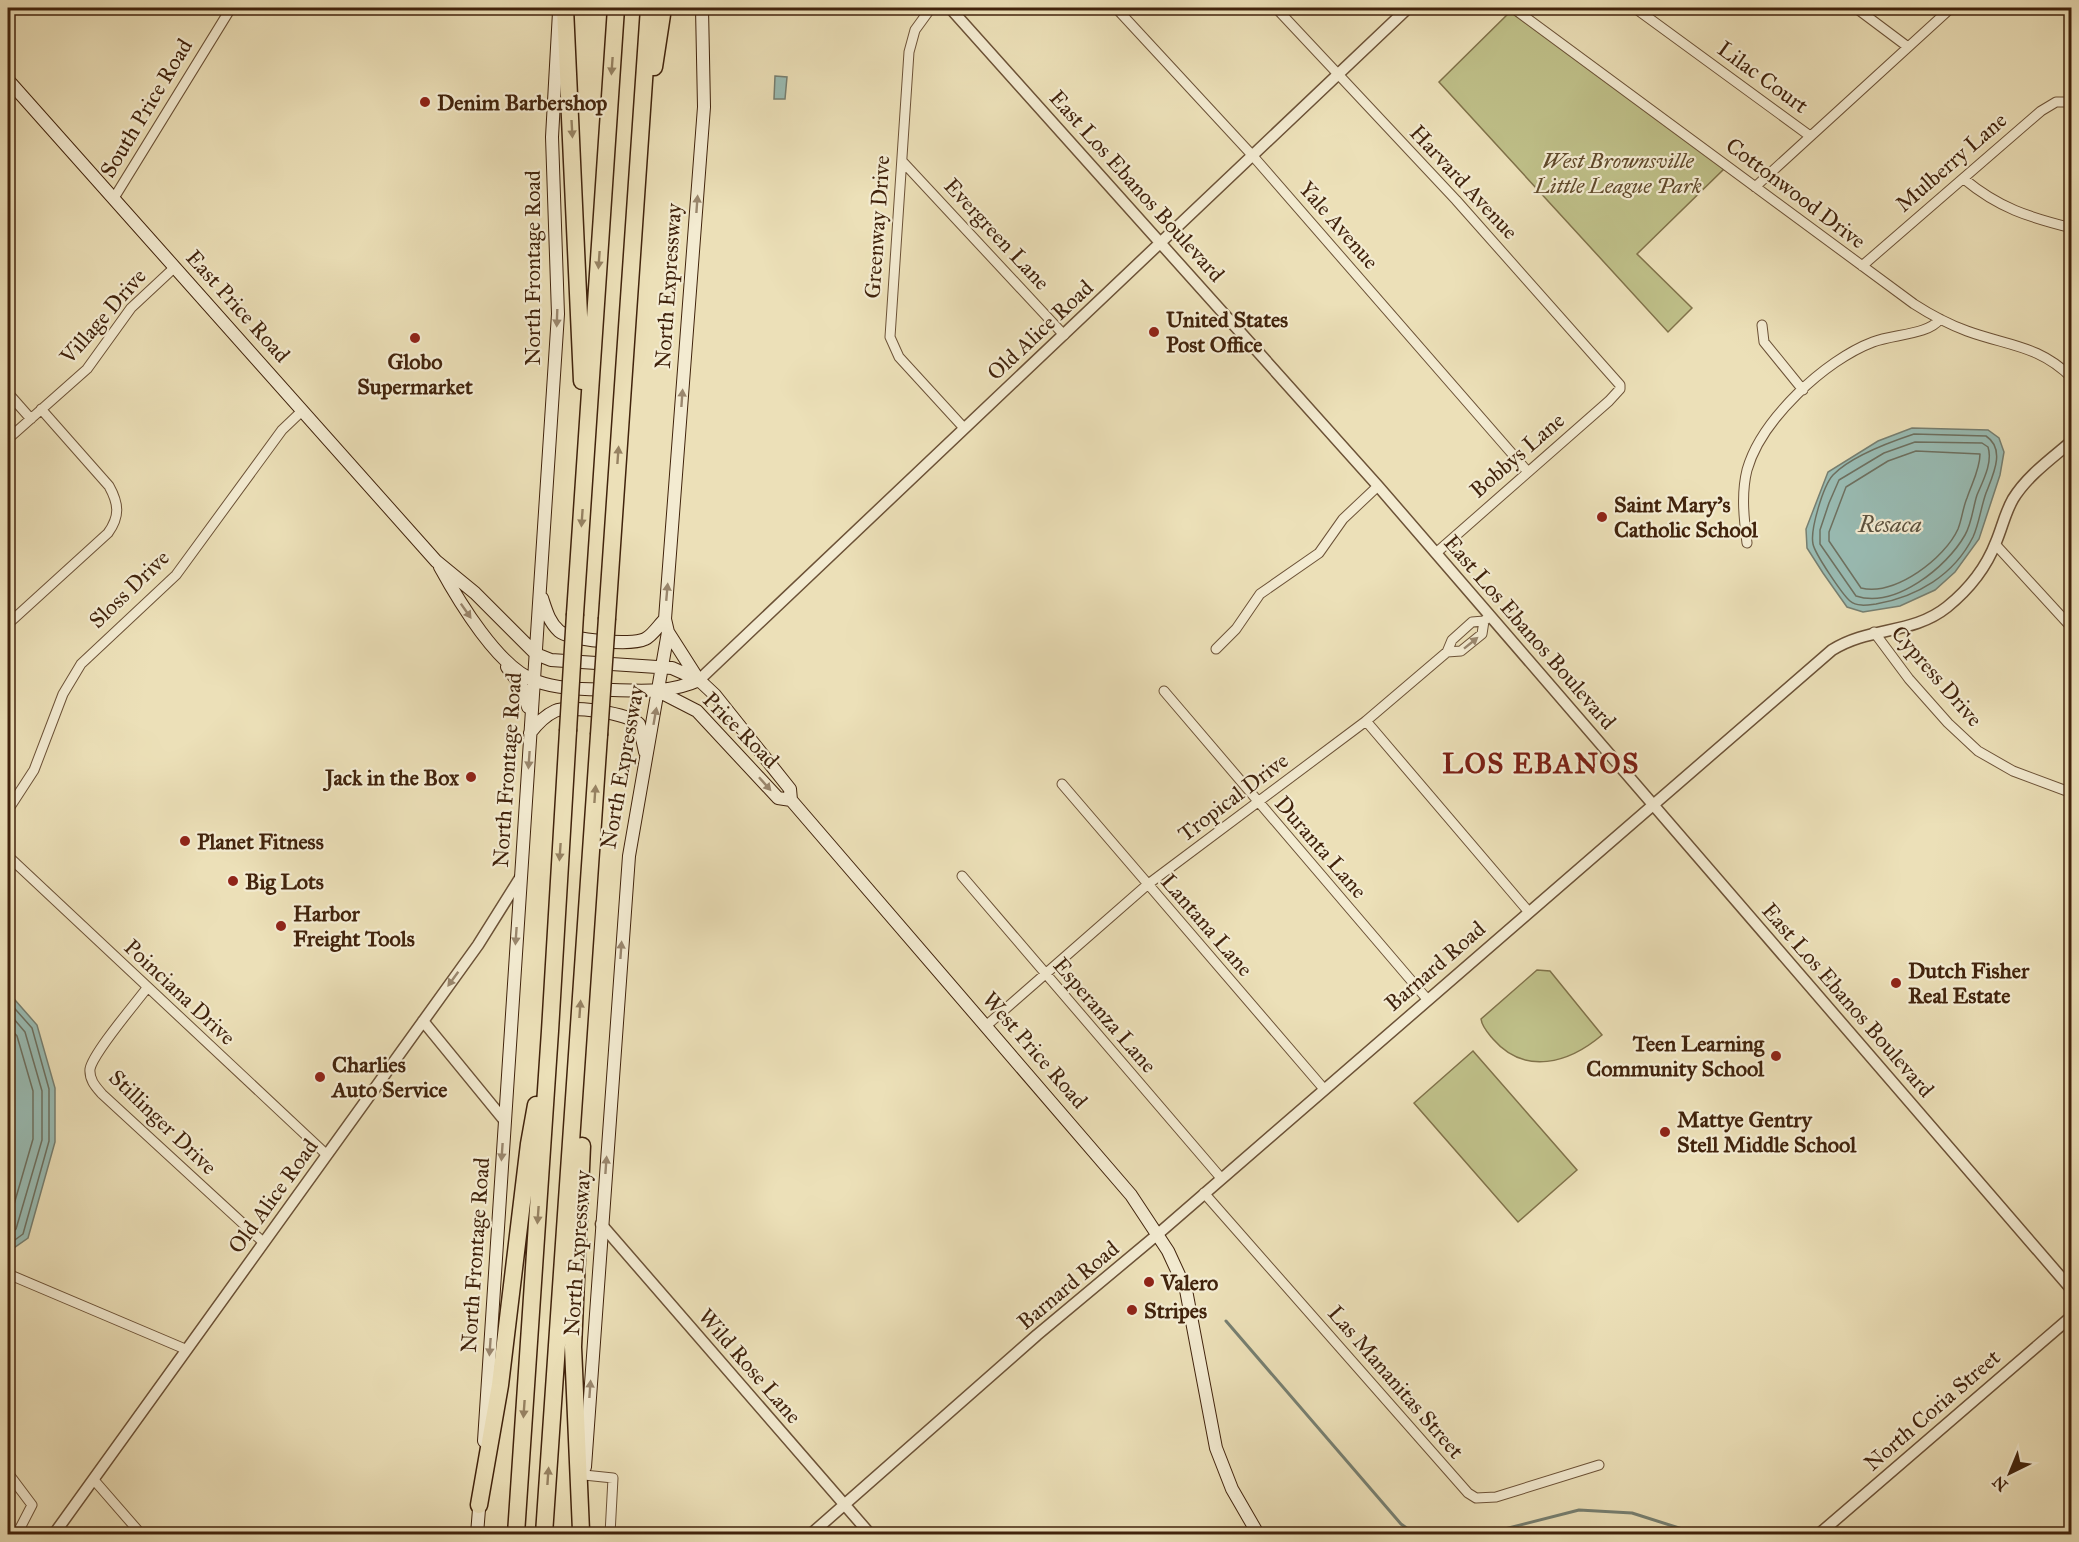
<svg xmlns="http://www.w3.org/2000/svg" width="2079" height="1542" font-family="'IM FELL Great Primer',serif">
  <rect width="100%" height="100%" fill="#ece0b8"/>
  <filter id="stains"><feTurbulence type="fractalNoise" baseFrequency=".00333" numOctaves="4"/><feColorMatrix values="0 0 0 0 .2 0 0 0 0 .09 0 0 0 0 .02 0 0 0 .5 -.17"/></filter>
  <radialGradient id="worn" r=".72"><stop offset=".6" stop-color="#630" stop-opacity="0"/><stop offset="1" stop-color="#630" stop-opacity=".3"/></radialGradient>
  <path fill="#bfc089" stroke="#80724a" stroke-width="1.5" d="M1514 8 1727 166 1637 254 1692 308 1668 332 1439 82Z
    M1537 970 1550 971 1602 1035C1569 1063 1525 1076 1493 1039 1488 1033 1482 1027 1481 1019Z
    M1473 1051 1577 1170 1518 1222 1414 1103Z"/>
  <path fill="#99bcb4" stroke="#767f71" stroke-width="1.5" d="M775 76 787 77 785 99H774Z
    M1912 428 1988 430 1999 438 2004 452 2000 475 1979 539 1955 572 1935 590 1900 606 1863 612 1847 607 1823 573 1807 548 1806 529 1828 472 1878 441Z
    M8 992 37 1025 55 1088V1142L28 1238 8 1252Z"/>
  <g fill="none" stroke-linecap="round" stroke-linejoin="round">
    <path stroke="#6d7060" stroke-width="1.5" d="M1914 434 1986 436C2006 449 1993 475 1986 493 1981 507 1979 524 1973 537 1954 575 1917 597 1876 604 1868 605 1857 607 1850 601 1842 594 1815 554 1813 544 1810 530 1823 486 1833 475 1850 457 1890 442 1914 434Z
      M1915 442 1982 443 1988 447C1993 462 1983 481 1977 495 1973 507 1972 523 1965 535 1947 567 1895 609 1856 596L1820 544V530L1829 503 1839 480 1884 453Z
      M1916 451 1980 454C1980 469 1972 483 1967 498 1963 507 1962 519 1958 529 1945 558 1896 596 1861 588L1829 541V532L1846 487 1888 461Z
      M8 1001 32 1028 49 1089V1141L23 1234 8 1245
      M8 1012 25 1032 42 1091V1140L16 1229 8 1236
      M8 1026 17 1036 33 1091V1139L8 1225"/>
    <path stroke="#767f71" stroke-width="3" d="M1226 1321 1401 1524 1415 1534
      M1485 1534 1579 1510 1632 1513 1698 1534"/>
    <g stroke="#6c5237" stroke-width="11">
      <path id="minor" d="M931 8 915 30 909 52 890 337 899 357 964 428
        M1116 8 1252 155 1528 472
        M1276 8 1456 200 1620 385V389L1609 401 1436 553
        M1513 8 1914 304C1931 315 1948 324 1967 331 2008 346 2039 345 2072 378
        M1635 8 1810 136
        M1856 8 1908 47
        M902 161 1064 335
        M1964 179C1999 208 2028 217 2072 228
        M1755 187 1951 8
        M114 198 231 8
        M1862 266 2041 111 2056 102H2072
        M1762 325 1764 342 1803 390
        M8 393 31 419
        M8 439 87 369 131 308 175 267
        M1747 543C1744 519 1741 494 1747 470 1761 420 1825 360 1873 342 1894 334 1928 335 1940 319
        M1995 544 2072 628
        M8 624 108 533C120 516 119 504 109 486L41 409
        M1874 632 1909 679 1948 723 1978 751 2013 771 2072 793
        M1216 649 1236 629 1260 594 1319 553 1343 519 1378 486
        M1447 652 1461 651 1482 634 1484 621
        M1164 691 1427 999
        M1366 721 1528 911
        M1062 784 1324 1089
        M8 810 34 770 63 694 81 664 176 575 282 430 303 410
        M8 856 327 1155
        M962 876 1221 1178
        M147 988C135 1004 93 1053 90 1069 89 1080 96 1087 102 1094L263 1242
        M987 1025 1147 885 1366 721 1447 652 1452 640 1472 622 1484 621 1490 616
        M1204 1193 1468 1493 1476 1498 1496 1497 1599 1465
        M8 1274 185 1349
        M8 1473 32 1505 17 1534
        M584 1475 613 1478 610 1534
        M94 1480 141 1534"/>
    </g>
    <g stroke="#6c5237" stroke-width="13">
      <path id="tertiary" d="M950 8 1378 486 2072 1290
        M699 680 1408 8
        M423 1021 504 1120
        M601 1224 870 1534
        M54 1534 478 945 520 878
        M811 1534 1037 1335 1158 1234 1832 650C1870 626 1912 635 1947 607 1968 590 1986 568 1996 542 2002 528 2005 513 2013 499 2027 476 2051 459 2072 441
        M1819 1534 2072 1316"/>
    </g>
    <g stroke="#41230c" stroke-width="14">
      <path id="secondary" d="M8 80 436 561 475 593 536 654 551 660 672 668 699 680 715 695 790 789 791 800 1131 1195 1168 1251 1186 1290 1216 1448 1232 1489 1258 1534
        M440 567C458 600 499 669 536 681 560 690 588 689 613 690 644 691 670 693 699 680
        M542 598C546 610 549 622 559 631 570 640 631 646 645 639 652 636 659 625 665 619
        M668 632 698 679
        M507 667 522 687 528 707
        M660 692 697 711 778 798 791 800
        M530 733C537 724 544 716 555 711 569 705 629 713 639 724L645 752
        M484 1441 558 314 552 137 559 12
        M585 1467 629 856 668 632 665 619 704 107 702 8
        M477 1534 480 1497"/>
    </g>
    <g stroke="#41230c" stroke-width="19">
      <path id="motorway" d="M565 8 582 381
        M654 67 663 8
        M575 614 616 8
        M607 618 649 8
        M479 1505 500 1385 529 1144 536 1105
        M581 1531 573 1347 582 1146
        M516 1534 550 1031 568 731
        M544 1534 599 735"/>
    </g>
    <use href="#minor" stroke="#f3ebd1" stroke-width="9"/>
    <use href="#tertiary" stroke="#f3ebd1" stroke-width="10"/>
    <use href="#secondary" stroke="#f3ebd1" stroke-width="12"/>
    <use href="#motorway" stroke="#ece0b8" stroke-width="16"/>
    <g stroke="#41230c" stroke-width="19" stroke-linecap="butt">
      <path id="motorway-bridge" d="M568 731 575 614
        M599 735 607 618"/>
    </g>
    <use href="#motorway-bridge" stroke="#ece0b8" stroke-width="16"/>
  </g>
  <defs><path id="oneway-solid" d="M-6-.8H1V-3.2L6.5 0L1 3.2V.8H-6Z" transform="scale(1.5)"/></defs>
  <g fill="#968262">
    <use href="#oneway-solid" transform="translate(612 66) rotate(94)"/>
    <use href="#oneway-solid" transform="translate(572 129) rotate(87)"/>
    <use href="#oneway-solid" transform="translate(599 260) rotate(94)"/>
    <use href="#oneway-solid" transform="translate(618 455) rotate(-86)"/>
    <use href="#oneway-solid" transform="translate(582 518) rotate(94)"/>
    <use href="#oneway-solid" transform="translate(595 794) rotate(-86)"/>
    <use href="#oneway-solid" transform="translate(560 852) rotate(94)"/>
    <use href="#oneway-solid" transform="translate(580 1009) rotate(-86)"/>
    <use href="#oneway-solid" transform="translate(538 1215) rotate(94)"/>
    <use href="#oneway-solid" transform="translate(524 1409) rotate(94)"/>
    <use href="#oneway-solid" transform="translate(548 1476) rotate(-86)"/>
  </g>
  <g fill="#9a876e">
    <use href="#oneway-solid" transform="translate(697 204) rotate(-86)"/>
    <use href="#oneway-solid" transform="translate(557 318) rotate(92)"/>
    <use href="#oneway-solid" transform="translate(682 398) rotate(-86)"/>
    <use href="#oneway-solid" transform="translate(667 592) rotate(-85)"/>
    <use href="#oneway-solid" transform="translate(466 611) rotate(55)"/>
    <use href="#oneway-solid" transform="translate(1471 643) rotate(-39)"/>
    <use href="#oneway-solid" transform="translate(655 716) rotate(-80)"/>
    <use href="#oneway-solid" transform="translate(529 760) rotate(94)"/>
    <use href="#oneway-solid" transform="translate(765 784) rotate(48)"/>
    <use href="#oneway-solid" transform="translate(516 936) rotate(94)"/>
    <use href="#oneway-solid" transform="translate(621 950) rotate(-86)"/>
    <use href="#oneway-solid" transform="translate(453 979) rotate(126)"/>
    <use href="#oneway-solid" transform="translate(502 1152) rotate(94)"/>
    <use href="#oneway-solid" transform="translate(606 1165) rotate(-86)"/>
    <use href="#oneway-solid" transform="translate(490 1347) rotate(94)"/>
    <use href="#oneway-solid" transform="translate(590 1389) rotate(-86)"/>
  </g>
  <g fill="#8f2418" stroke="#f3ebd1" stroke-width="2">
    <circle cx="425" cy="102" r="6"/>
    <circle cx="1154" cy="332" r="6"/>
    <circle cx="415" cy="338" r="6"/>
    <circle cx="1602" cy="517" r="6"/>
    <circle cx="471" cy="777" r="6"/>
    <circle cx="185" cy="841" r="6"/>
    <circle cx="233" cy="881" r="6"/>
    <circle cx="281" cy="926" r="6"/>
    <circle cx="1896" cy="983" r="6"/>
    <circle cx="1776" cy="1056" r="6"/>
    <circle cx="320" cy="1077" r="6"/>
    <circle cx="1665" cy="1132" r="6"/>
    <circle cx="1149" cy="1282" r="6"/>
    <circle cx="1132" cy="1310" r="6"/>
  </g>
  <g text-anchor="middle" dominant-baseline="central" stroke-width="4.5" stroke-linejoin="round" paint-order="stroke">
    <g font-size="22" fill="#41230c" stroke="#f3ebd1">
      <text transform="translate(1763 77) rotate(36)">Lilac Court</text>
      <text transform="translate(146 108) rotate(-59)">South Price Road</text>
      <text transform="translate(1951 162) rotate(-41)">Mulberry Lane</text>
      <text transform="translate(1464 182) rotate(47)">Harvard Avenue</text>
      <text transform="translate(1137 186) rotate(48)">East Los Ebanos Boulevard</text>
      <text transform="translate(1796 193) rotate(37)">Cottonwood Drive</text>
      <text transform="translate(1339 225) rotate(49)">Yale Avenue</text>
      <text transform="translate(877 227) rotate(-86)">Greenway Drive</text>
      <text transform="translate(997 234) rotate(47)">Evergreen Lane</text>
      <text transform="translate(532 268) rotate(-90)">North Frontage Road</text>
      <text transform="translate(668 286) rotate(-86)">North Expressway</text>
      <text transform="translate(238 306) rotate(48)">East Price Road</text>
      <text transform="translate(103 316) rotate(-49)">Village Drive</text>
      <text transform="translate(1040 330) rotate(-43)">Old Alice Road</text>
      <text transform="translate(1517 455) rotate(-41)">Bobbys Lane</text>
      <text transform="translate(129 589) rotate(-44)">Sloss Drive</text>
      <text transform="translate(1530 632) rotate(49)">East Los Ebanos Boulevard</text>
      <text transform="translate(1937 676) rotate(49)">Cypress Drive</text>
      <text transform="translate(741 730) rotate(45)">Price Road</text>
      <text transform="translate(622 767) rotate(-80)">North Expressway</text>
      <text transform="translate(507 770) rotate(-86)">North Frontage Road</text>
      <text transform="translate(1233 797) rotate(-37)">Tropical Drive</text>
      <text transform="translate(1321 847) rotate(49)">Duranta Lane</text>
      <text transform="translate(1207 925) rotate(49)">Lantana Lane</text>
      <text transform="translate(1435 966) rotate(-41)">Barnard Road</text>
      <text transform="translate(180 992) rotate(43)">Poinciana Drive</text>
      <text transform="translate(1848 1000) rotate(49)">East Los Ebanos Boulevard</text>
      <text transform="translate(1105 1015) rotate(49)">Esperanza Lane</text>
      <text transform="translate(1035 1050) rotate(49)">West Price Road</text>
      <text transform="translate(163 1122) rotate(44)">Stillinger Drive</text>
      <text transform="translate(273 1196) rotate(-54)">Old Alice Road</text>
      <text transform="translate(577 1253) rotate(-86)">North Expressway</text>
      <text transform="translate(475 1255) rotate(-86)">North Frontage Road</text>
      <text transform="translate(1068 1285) rotate(-40)">Barnard Road</text>
      <text transform="translate(750 1366) rotate(49)">Wild Rose Lane</text>
      <text transform="translate(1396 1382) rotate(49)">Las Mananitas Street</text>
      <text transform="translate(1932 1410) rotate(-41)">North Coria Street</text>
    </g>
    <g font-size="22" font-weight="bold" fill="#41230c" stroke="#f3ebd1" text-anchor="start">
      <text x="437" y="102">Denim Barbershop</text>
      <text x="1166" y="319">United States<tspan x="1166" dy="25">Post Office</tspan></text>
      <text x="415" y="361" text-anchor="middle">Globo<tspan x="415" dy="25">Supermarket</tspan></text>
      <text x="1614" y="504">Saint Mary's<tspan x="1614" dy="25">Catholic School</tspan></text>
      <text x="459" y="777" text-anchor="end">Jack in the Box</text>
      <text x="197" y="841">Planet Fitness</text>
      <text x="245" y="881">Big Lots</text>
      <text x="293" y="913">Harbor<tspan x="293" dy="25">Freight Tools</tspan></text>
      <text x="1908" y="970">Dutch Fisher<tspan x="1908" dy="25">Real Estate</tspan></text>
      <text x="1764" y="1043" text-anchor="end">Teen Learning<tspan x="1764" dy="25">Community School</tspan></text>
      <text x="332" y="1064">Charlies<tspan x="332" dy="25">Auto Service</tspan></text>
      <text x="1677" y="1119">Mattye Gentry<tspan x="1677" dy="25">Stell Middle School</tspan></text>
      <text x="1161" y="1282">Valero</text>
      <text x="1144" y="1310">Stripes</text>
    </g>
    <g font-size="22" font-style="italic" fill="#604a2b" stroke="#f3ebd1">
      <text x="1618" y="160">West Brownsville<tspan x="1618" dy="25">Little League Park</tspan></text>
    </g>
    <g font-size="24" font-style="italic" fill="#5b513e" stroke="#f3ebd1">
      <text x="1890" y="524">Resaca</text>
    </g>
    <g font-size="28" font-weight="bold" letter-spacing="1.5" fill="#7a1f14" stroke="#f3ebd1">
      <text x="1541" y="763">LOS EBANOS</text>
    </g>
  </g>
  <rect width="2079" height="1542" fill="none" stroke="#ece0b8" stroke-width="30"/>
  <rect x="9" y="9" width="2061" height="1524" fill="none" stroke="#41230c" stroke-width="3"/>
  <rect x="15" y="15" width="2049" height="1512" fill="none" stroke="#41230c" stroke-width="1.5"/>
  <g transform="translate(2010 1473) rotate(223)" stroke="#f3ebd1" stroke-width="4.5" paint-order="stroke">
  <path d="M0-4.5L10 22L0 15L-10 22Z" fill="#41230c"/>
  <text y="-9" font-size="16" font-weight="bold" text-anchor="middle" fill="#41230c">N</text>
  </g>
  <rect width="100%" height="100%" filter="url(#stains)"/>
  <rect width="100%" height="100%" fill="url(#worn)"/>
</svg>
